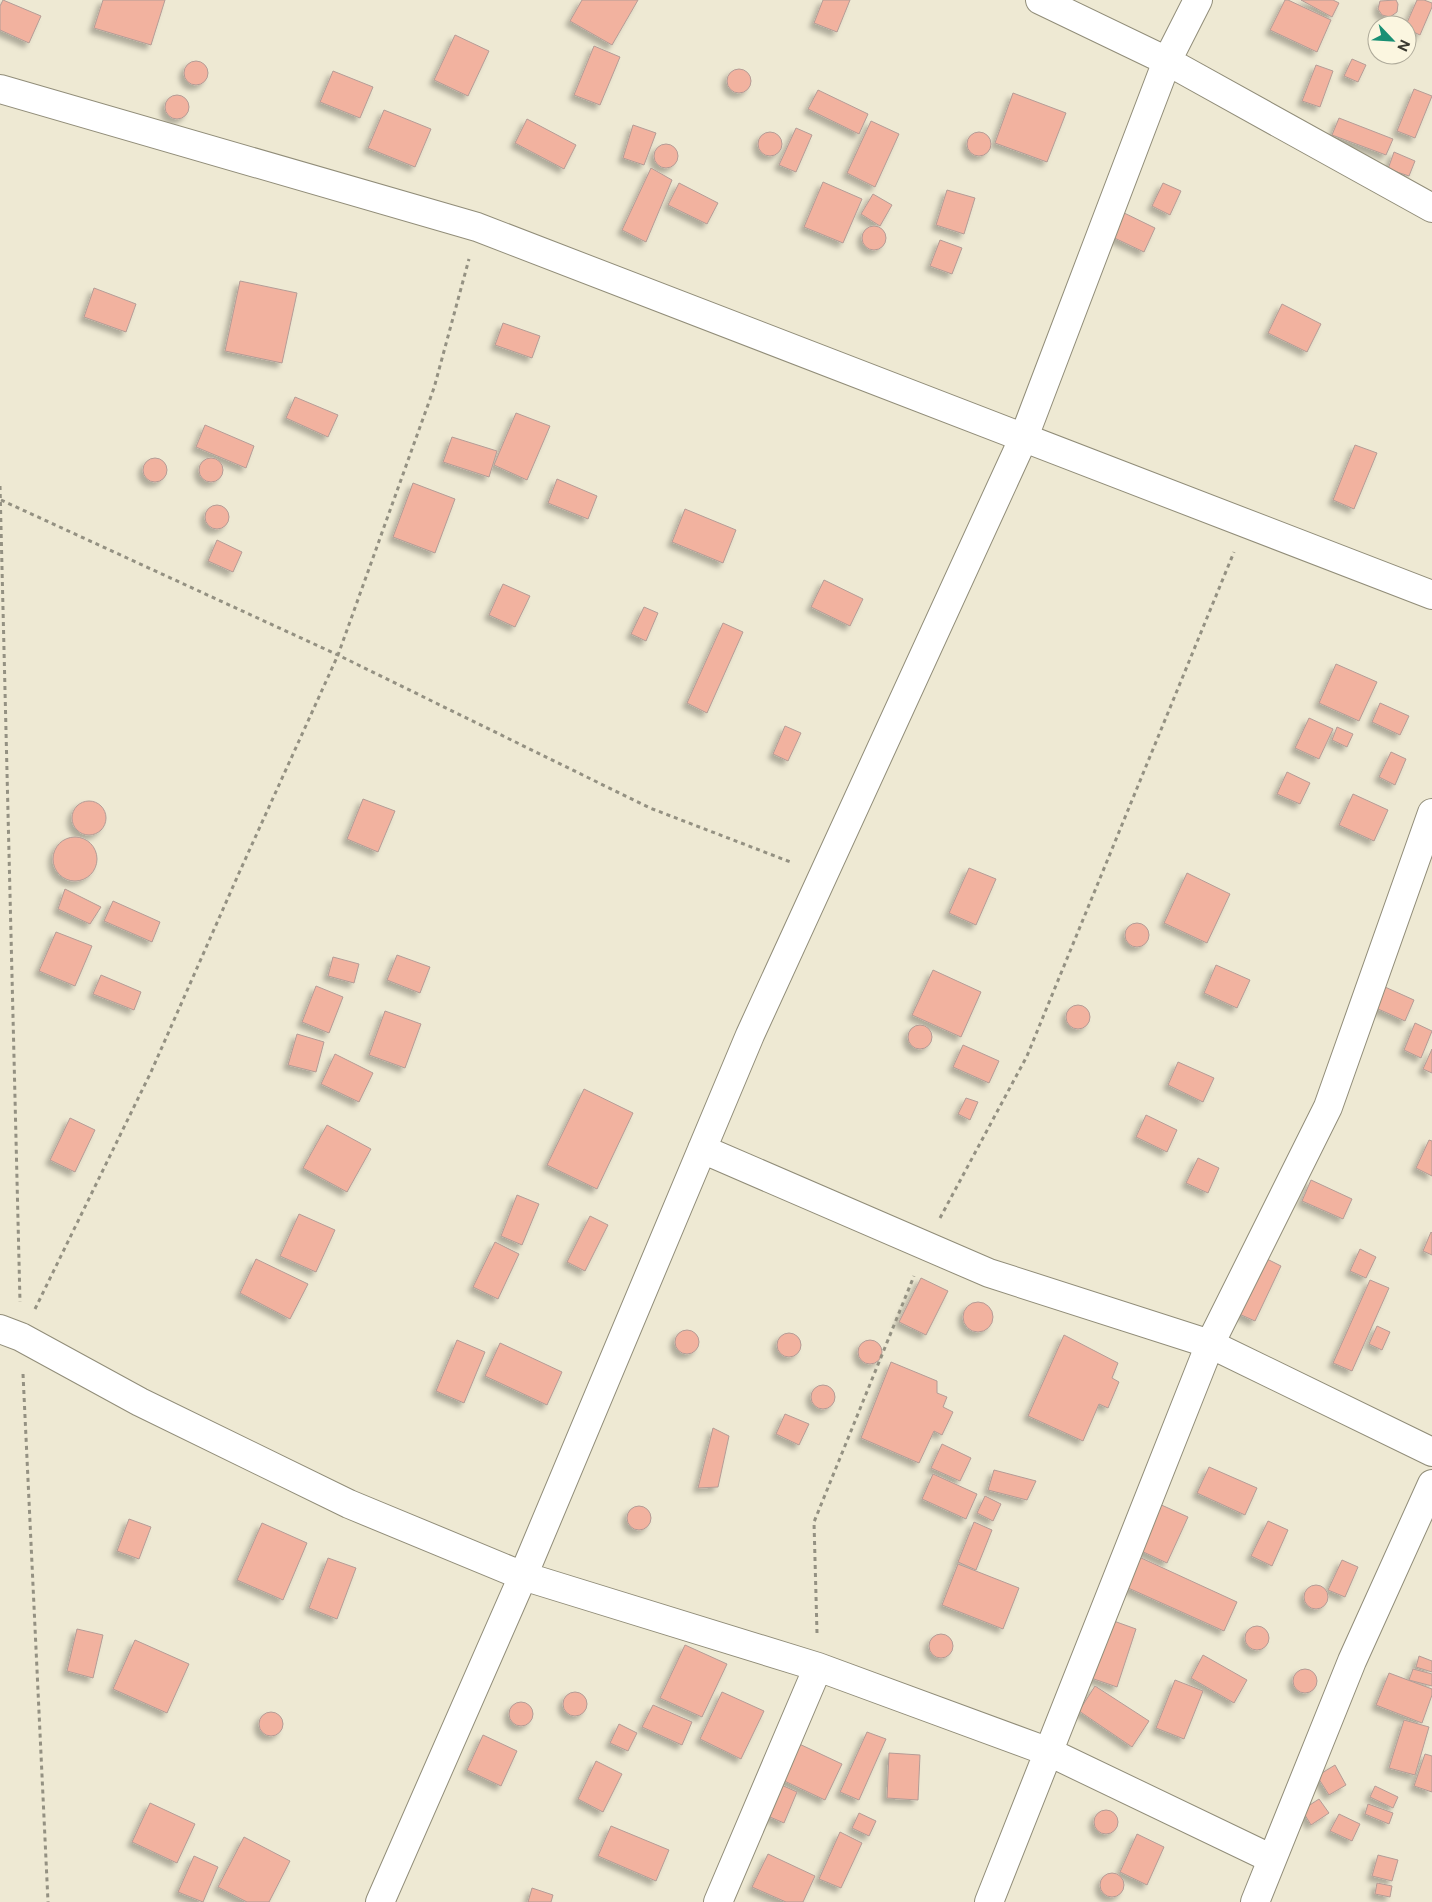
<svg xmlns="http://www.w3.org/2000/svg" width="1432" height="1902" font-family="'Public Sans',sans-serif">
  <defs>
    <filter id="shadow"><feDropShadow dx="-4.5" dy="4.5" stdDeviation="2.5" flood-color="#0004"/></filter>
  </defs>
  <rect width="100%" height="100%" fill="#eee9d3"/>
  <path fill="#f2b29f" stroke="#b49c96" filter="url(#shadow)" d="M3 0 41 16 29 43 0 30V6Z
    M103 0H165L151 45 94 28Z
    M582 0H638L612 45 570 21Z
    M823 0H850L837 32 814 23Z
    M1285 0H1288L1331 20 1317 52 1270 30Z
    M1301 0H1333L1339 3 1332 17Z
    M1396 0 1398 4 1397 12 1390 17 1382 15 1378 9 1380 1Z
    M1417 0H1424L1432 3V7L1420 35 1407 29 1406 25Z
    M455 35 489 51 468 96 434 80Z
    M594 46 620 57 600 105 574 95Z
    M1352 59 1366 65 1358 82 1344 76Z
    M184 73a12 12 0 1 1 24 0a12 12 0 1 1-24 0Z
    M1316 65 1333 71 1320 107 1302 101Z
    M727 81a12 12 0 1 1 24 0a12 12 0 1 1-24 0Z
    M333 71 373 87 360 118 320 102Z
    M1414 89 1432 96 1415 138 1397 131Z
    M818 90 868 114 859 134 808 109Z
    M1013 93 1066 113 1047 162 995 143Z
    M165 107a12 12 0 1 1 24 0a12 12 0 1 1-24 0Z
    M384 110 431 129 415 167 368 148Z
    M1339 118 1393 139 1386 155 1332 135Z
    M527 119 576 145 564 169 515 143Z
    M871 121 899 134 875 187 847 173Z
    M633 125 656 133 644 165 623 158Z
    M796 128 812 135 796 172 779 165Z
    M967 144a12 12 0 1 1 24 0a12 12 0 1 1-24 0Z
    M758 144a12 12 0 1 1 24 0a12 12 0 1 1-24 0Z
    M654 156a12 12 0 1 1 24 0a12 12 0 1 1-24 0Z
    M1394 152 1415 161 1409 176 1388 169Z
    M651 168 672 180 646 242 622 230Z
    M823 182 862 199 843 243 804 227Z
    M679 183 718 203 707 224 668 205Z
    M1163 183 1181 191 1170 215 1152 206Z
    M947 190 975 198 964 234 936 225Z
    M873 194 892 205 880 226 861 214Z
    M1118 210 1155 228 1144 252 1106 234Z
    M862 238a12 12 0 1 1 24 0a12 12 0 1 1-24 0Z
    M940 240 962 248 952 274 930 266Z
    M240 281 297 293 282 363 225 351Z
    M94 288 136 304 126 332 84 317Z
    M1282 304 1321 324 1307 352 1268 333Z
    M503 323 540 336 532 358 495 345Z
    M295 397 338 415 328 437 286 418Z
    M516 413 550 426 527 480 494 465Z
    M205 425 254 446 246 468 196 447Z
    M452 437 497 451 489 477 443 462Z
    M1355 445 1377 453 1354 509 1333 500Z
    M143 470a12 12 0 1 1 24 0a12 12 0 1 1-24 0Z
    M199 470a12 12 0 1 1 24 0a12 12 0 1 1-24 0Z
    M557 479 597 496 588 519 548 503Z
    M413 483 455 499 435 553 393 537Z
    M205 517a12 12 0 1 1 24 0a12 12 0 1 1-24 0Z
    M685 509 736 530 723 563 672 542Z
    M217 540 242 552 233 572 208 561Z
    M824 580 863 599 850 626 811 607Z
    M503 584 530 596 515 627 489 615Z
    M644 607 658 613 646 641 631 634Z
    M723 623 743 632 707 713 687 703Z
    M1336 664 1377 682 1359 721 1319 703Z
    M1380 703 1409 716 1400 735 1372 722Z
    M1309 718 1333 729 1319 759 1295 748Z
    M785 726 801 733 788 761 773 754Z
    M1337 727 1353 734 1347 747 1332 740Z
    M1391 752 1406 759 1395 785 1379 777Z
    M1287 772 1310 783 1300 804 1277 794Z
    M1353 794 1388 810 1374 841 1339 825Z
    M363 799 395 811 378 852 347 839Z
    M72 818a17 17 0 1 1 34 0a17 17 0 1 1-34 0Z
    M53 859a22 22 0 1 1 44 0a22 22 0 1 1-44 0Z
    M969 868 996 879 976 925 949 913Z
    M1187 873 1230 894 1207 943 1164 923Z
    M65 889 101 907 90 924 58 909Z
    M113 901 160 922 152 942 104 921Z
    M1125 935a12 12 0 1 1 24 0a12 12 0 1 1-24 0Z
    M56 932 92 946 75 986 39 971Z
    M397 955 430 967 420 993 387 980Z
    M333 957 359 964 354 983 328 976Z
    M1216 965 1250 980 1237 1008 1204 993Z
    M933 970 981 992 961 1037 912 1015Z
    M101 975 141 992 134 1010 93 994Z
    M1376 983 1414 1000 1405 1021 1367 1004Z
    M316 986 343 997 329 1033 302 1022Z
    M1066 1017a12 12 0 1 1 24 0a12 12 0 1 1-24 0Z
    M385 1011 421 1024 405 1068 369 1055Z
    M1415 1023 1432 1031 1421 1058 1404 1050Z
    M908 1037a12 12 0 1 1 24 0a12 12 0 1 1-24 0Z
    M297 1034 324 1042 316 1072 288 1065Z
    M963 1045 999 1061 989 1083 953 1067Z
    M1432 1049V1073L1423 1069Z
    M335 1054 373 1073 359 1102 321 1084Z
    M1178 1062 1214 1078 1203 1102 1168 1085Z
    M584 1089 633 1113 597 1189 547 1165Z
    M966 1098 978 1102 970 1120 958 1114Z
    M1146 1115 1177 1130 1167 1152 1136 1137Z
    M70 1118 95 1130 75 1172 50 1160Z
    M327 1125 371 1149 347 1192 303 1168Z
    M1429 1140 1432 1141V1176L1416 1168Z
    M1198 1158 1219 1168 1208 1193 1186 1183Z
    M1311 1180 1352 1199 1343 1219 1302 1201Z
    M517 1195 539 1204 522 1245 501 1236Z
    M299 1214 335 1230 316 1272 280 1256Z
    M590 1216 608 1225 585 1271 567 1262Z
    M1431 1232 1432 1233V1255L1423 1251Z
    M495 1242 519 1254 498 1299 473 1287Z
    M1360 1249 1376 1257 1366 1278 1350 1271Z
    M1265 1258 1281 1266 1255 1321 1239 1314Z
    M256 1259 308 1284 290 1319 240 1293Z
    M921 1278 948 1291 926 1335 899 1322Z
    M1370 1280 1389 1288 1352 1371 1333 1363Z
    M963 1317a15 15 0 1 1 30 0a15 15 0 1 1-30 0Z
    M1377 1326 1390 1332 1382 1350 1369 1344Z
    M675 1342a12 12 0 1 1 24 0a12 12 0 1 1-24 0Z
    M777 1345a12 12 0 1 1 24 0a12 12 0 1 1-24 0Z
    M1064 1335 1118 1363 1112 1378 1119 1382 1108 1408 1099 1404 1083 1441 1028 1416Z
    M457 1340 485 1352 464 1403 436 1391Z
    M858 1352a12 12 0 1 1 24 0a12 12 0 1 1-24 0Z
    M500 1343 562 1372 547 1405 485 1376Z
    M891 1362 937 1381V1393L947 1397 943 1407 953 1412 942 1435 934 1431 919 1463 861 1438Z
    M811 1397a12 12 0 1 1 24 0a12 12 0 1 1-24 0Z
    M785 1414 809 1424 799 1445 776 1434Z
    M713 1428 729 1436 718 1487 698 1488Z
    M942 1444 971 1458 960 1481 931 1468Z
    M1209 1467 1257 1488 1245 1515 1197 1493Z
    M994 1470 1036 1481 1027 1500 988 1490Z
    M933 1474 977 1494 966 1519 922 1499Z
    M985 1496 1001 1504 993 1521 977 1513Z
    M1157 1503 1188 1517 1167 1563 1137 1549Z
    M627 1518a12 12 0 1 1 24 0a12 12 0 1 1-24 0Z
    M129 1519 151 1527 139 1559 117 1551Z
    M1268 1521 1288 1530 1272 1566 1251 1556Z
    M974 1522 992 1530 976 1570 958 1562Z
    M262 1523 307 1543 283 1600 237 1580Z
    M1139 1557 1237 1602 1224 1631 1126 1587Z
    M328 1558 356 1568 337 1619 309 1608Z
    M1342 1560 1358 1567 1345 1597 1328 1590Z
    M958 1564 1019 1588 1003 1629 942 1605Z
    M1304 1597a12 12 0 1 1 24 0a12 12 0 1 1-24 0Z
    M1111 1620 1136 1629 1117 1687 1091 1678Z
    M1245 1638a12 12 0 1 1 24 0a12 12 0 1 1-24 0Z
    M77 1629 103 1635 93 1678 67 1671Z
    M929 1646a12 12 0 1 1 24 0a12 12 0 1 1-24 0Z
    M135 1640 189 1664 167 1713 113 1689Z
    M685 1645 727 1664 702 1717 660 1698Z
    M1203 1655 1247 1680 1234 1703 1191 1678Z
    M1419 1656 1432 1661V1672L1416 1667Z
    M1413 1669 1432 1674V1686L1409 1680Z
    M1293 1681a12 12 0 1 1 24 0a12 12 0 1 1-24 0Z
    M1389 1673 1432 1689V1695L1422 1723 1376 1705Z
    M1175 1680 1203 1691 1184 1739 1156 1728Z
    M1095 1686 1149 1721 1132 1747 1079 1711Z
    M722 1692 764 1711 741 1759 700 1739Z
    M563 1704a12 12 0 1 1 24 0a12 12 0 1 1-24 0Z
    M509 1714a12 12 0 1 1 24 0a12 12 0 1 1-24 0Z
    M653 1705 692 1722 682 1745 642 1727Z
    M259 1724a12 12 0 1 1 24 0a12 12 0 1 1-24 0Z
    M1404 1720 1429 1727 1415 1775 1389 1768Z
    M619 1724 637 1733 628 1751 610 1743Z
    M867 1732 886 1739 859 1800 840 1792Z
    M483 1735 517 1751 501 1786 467 1770Z
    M795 1742 842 1764 825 1800 778 1778Z
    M889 1753 920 1755 918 1800 887 1798Z
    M1425 1754 1432 1756V1792L1414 1786Z
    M596 1761 622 1774 603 1812 578 1799Z
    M1335 1765 1346 1785 1329 1795 1317 1776Z
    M777 1783 797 1792 784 1823 763 1814Z
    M1375 1786 1398 1797 1393 1808 1370 1797Z
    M1319 1799 1329 1813 1311 1825 1302 1810Z
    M150 1803 195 1824 177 1863 132 1842Z
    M1368 1804 1393 1813 1389 1824 1365 1814Z
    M1094 1822a12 12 0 1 1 24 0a12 12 0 1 1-24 0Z
    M859 1813 876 1821 869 1836 852 1828Z
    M1339 1814 1360 1824 1352 1841 1330 1831Z
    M611 1826 669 1850 656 1881 598 1856Z
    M840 1832 862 1843 841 1888 819 1879Z
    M1137 1834 1164 1847 1147 1885 1120 1872Z
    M244 1837 290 1861 269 1902H247L218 1887Z
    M768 1854 815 1876 803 1902H786L752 1887Z
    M1378 1855 1398 1860 1392 1881 1372 1876Z
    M194 1856 218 1867 203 1902 178 1892Z
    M1100 1885a12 12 0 1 1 24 0a12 12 0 1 1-24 0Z
    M1377 1883 1392 1886 1390 1897 1375 1894Z
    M532 1888 553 1895 551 1902H528Z"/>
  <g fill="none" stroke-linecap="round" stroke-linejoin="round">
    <g stroke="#918d79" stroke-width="30">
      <path id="minor" d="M1040 0 1167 61 1432 208
        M0 89 477 227 1432 595
        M702 1149 989 1273 1210 1344 1432 1452
        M0 1329 21 1337 140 1402 349 1504 523 1576 818 1667 1049 1752 1272 1859
        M380 1902 523 1576 750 1035 1024 437 1167 61 1198 0
        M718 1902 818 1667
        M989 1902 1210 1344 1328 1107 1432 813
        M1255 1902 1352 1661 1432 1484"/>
    </g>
    <path stroke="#949182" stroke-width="3" stroke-dasharray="4 4" stroke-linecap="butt" d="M0 486 20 1302
      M1 500 338 655 650 808 793 863
      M940 1218 1027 1056 1234 552
      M35 1309 151 1072 239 873 338 655 434 388 469 259
      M23 1374 48 1902
      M817 1633 814 1522 914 1276"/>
    <use href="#minor" stroke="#fff" stroke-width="28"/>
  </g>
  <g transform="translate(1392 40) rotate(115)"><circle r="24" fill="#fbf6e0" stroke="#aeaa9a"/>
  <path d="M0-4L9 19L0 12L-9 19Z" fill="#199074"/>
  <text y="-8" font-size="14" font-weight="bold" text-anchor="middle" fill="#3a3930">N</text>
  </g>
</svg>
